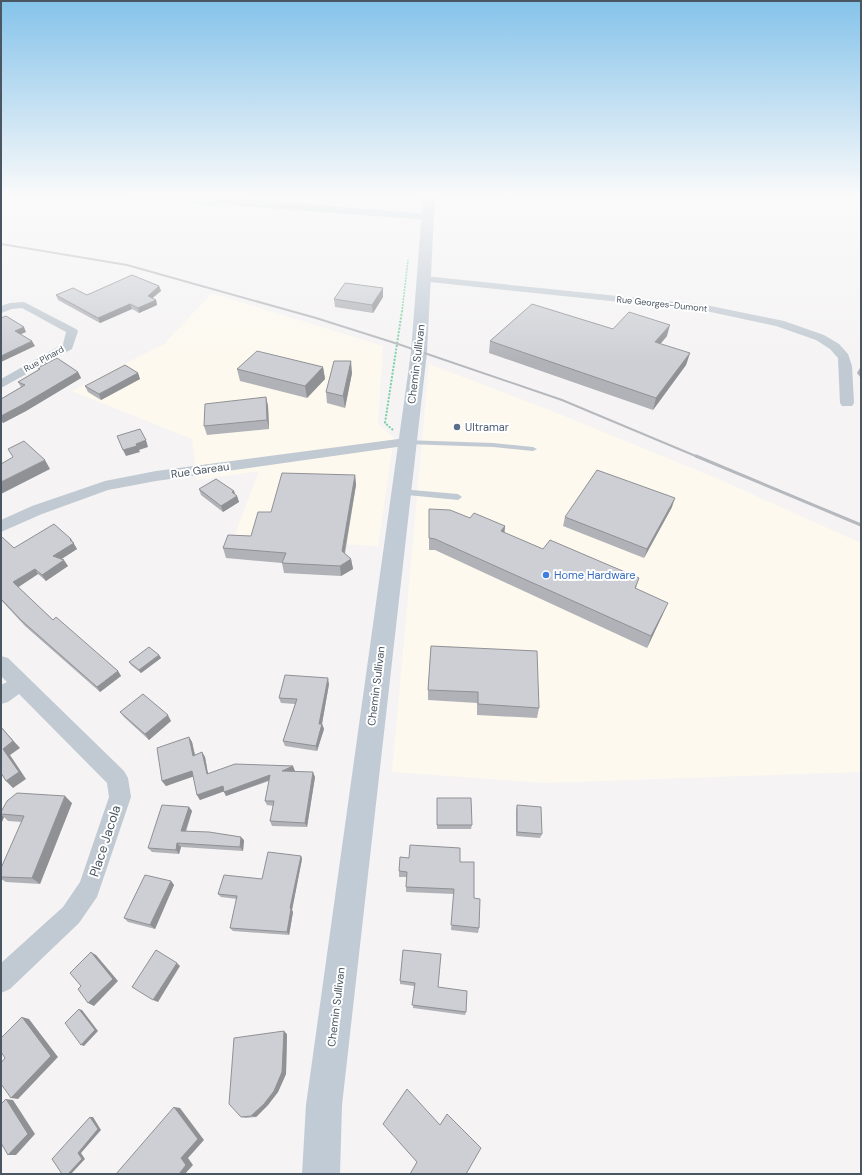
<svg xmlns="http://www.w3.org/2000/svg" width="862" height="1175" font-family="'DM Sans',sans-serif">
  <rect width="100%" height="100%" fill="#f5f3f3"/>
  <path fill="#fdf9ef" d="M212 293 383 346 378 424 394 438 378 546 233 539 259 471 197 480 192 439 72 391 164 344Z
    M429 364 557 413 723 481 861 543V772L544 783 392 772Z"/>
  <path fill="#c3f1d5" d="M108 197H214L222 202 219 206Z"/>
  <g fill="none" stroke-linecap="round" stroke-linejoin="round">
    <path stroke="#7ad0a6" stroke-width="1.5" stroke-dasharray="2 1" stroke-linecap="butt" d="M402 312 408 260"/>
    <path stroke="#7ad0a6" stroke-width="2" stroke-dasharray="2 1.5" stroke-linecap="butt" d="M393 430 385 423 402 311"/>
    <path fill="#c1cad2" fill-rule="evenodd" d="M403 440 493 443 533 447 537 449 533 451 493 447 406 444 402 442Z
      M400 489 458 494 462 497 458 500 397 494 396 492Z"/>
    <path fill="#c1cad2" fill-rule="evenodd" d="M215 197 429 214 434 217 429 220 241 206 223 203Z
      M424 276 706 305 784 321 824 335 839 344 848 354 852 366 854 403 852 406H842L840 403 838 358 830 349 816 340 776 326 706 311 420 281 419 279 420 277Z
      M24 302 76 329 78 331 72 349 1 388V379L63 344 66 332 22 308 12 309 1 313V306L10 303Z
      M406 438 411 439 413 442 411 445 156 481 108 490 42 514 1 532V520L32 506 105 481 156 471Z
      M1 656 8 658 124 771 128 778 131 797 97 897 79 923 10 989 1 993V963L63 907 80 882 109 797 107 783 19 694 8 702 1 704V685L7 682 1 676Z"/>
    <path fill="#c1cbd6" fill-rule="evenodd" d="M423 197H435L427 352 342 1105 340 1174H302L306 1105 411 352Z"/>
    <path stroke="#b5b8bd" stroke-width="2" d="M1 244 127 265 316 318 398 344 562 400 698 457"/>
    <path stroke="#b5b8bd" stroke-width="3" d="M696 456 861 525"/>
  </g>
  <path fill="#b0b2b7" d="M159 286 161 291 152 298 156 300 157 305 139 313 132 309 100 323 58 300 56 295H87Z
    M383 288V297L373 313 335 307 334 299Z
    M613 329 667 336 660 344 690 353 686 365 653 410 489 353 490 341Z
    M861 366V378L857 373Z
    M323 367 325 379 307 398 240 381 237 369Z
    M38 368 78 372 81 378 26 411 3 423 1 421V399L21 387 18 382 39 370Z
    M138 373 140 379 101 400 88 392 85 386Z
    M352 373 345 408 327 403 326 392Z
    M266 397 268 406 269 429 207 435 204 426Z
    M355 475 356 485 345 554 351 559 353 569 341 576 284 573 282 563 226 558 223 548 251 536 271 512Z
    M199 489 234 491 235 495 237 496 239 502 223 512 201 495Z
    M672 507 644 558 563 526 565 517Z
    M429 509 505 526 504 533 543 549 639 578 636 588 663 614 647 648 435 550H429Z
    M1 538 14 548 71 539 77 549 61 559 68 566 46 581 38 574 18 587 53 620 118 671 121 676 100 692 25 626 1 600Z
    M431 646 539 708 537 718 477 715V703L428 700V690Z
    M159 655 161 658 141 673 131 665 129 662Z
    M329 684 322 724 324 729 317 751 285 746 283 741 295 704 281 703 279 698Z
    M120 712 171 721 149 740 124 717Z
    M189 737 192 742 195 755 202 752 205 757 208 774 295 771 315 777 307 827 272 826 270 821 274 806 267 805 265 801 269 781 226 796 224 791 200 800 197 795 193 776 166 786 162 781Z
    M437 798 472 825 471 829H437Z
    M72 803 40 884 6 882 1 879V868L22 822 8 821 4 817 1 824V808L3 809Z
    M517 805 542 834 540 838 516 836V810Z
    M189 807 192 811 186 832 244 840 243 851 181 847 179 854 152 852 148 848Z
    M301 856 302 859 292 910 293 912 289 935 233 931 230 928 237 899 221 897 218 894 262 879Z
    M460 862 474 898 479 928 478 933 451 930 454 894 406 892V887L407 877H399V871Z
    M171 881 174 885 155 929 128 922 124 918Z
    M403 950 438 987 466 1012 465 1015 413 1008 414 986 400 984V981Z
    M287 1034 286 1074 278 1092 268 1105 256 1117 246 1118 241 1117Z"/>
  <path fill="#909195" d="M159 286 161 291 149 301 148 296Z
    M383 288V297L373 313 372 305Z
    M156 300 157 305 139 313 138 308Z
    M130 304 132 309 100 323 98 318Z
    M670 325 667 336 652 354 655 342Z
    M24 327 26 332 17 336 15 331Z
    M32 341 35 346 1 362V356Z
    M690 353 686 365 653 410 656 398Z
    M351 361 352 373 345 408 343 396Z
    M323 367 325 379 307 398 305 386Z
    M78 372 81 378 26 411 3 423 1 418V416Z
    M138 373 140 379 101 400 99 394Z
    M266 397 268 406 269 429 267 420Z
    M146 440 148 447 139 450 140 452 126 456 123 450 136 444Z
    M45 460 50 469 1 494V482Z
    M355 475 356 485 343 561 342 551Z
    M234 491 236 497 237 496 239 502 223 512 221 506 232 492Z
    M675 498 672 507 644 558 647 549Z
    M505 526 504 538 501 531Z
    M71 539 77 549 57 562 53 556Z
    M351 559 353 569 341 576 340 566Z
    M64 560 68 566 46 581 42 575Z
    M35 569 38 574 17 588 13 582Z
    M668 603 663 614 647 648 651 636Z
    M159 655 161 658 141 673 139 670Z
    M118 671 121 676 100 692 97 687Z
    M328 678 329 684 321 729 319 724Z
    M168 715 171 721 149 740 145 734Z
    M322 724 324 729 317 751 316 746Z
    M1 727 20 748 10 755 26 779 13 788 6 781Z
    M189 737 192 742 196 760 193 756Z
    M202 752 205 757 209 779 207 774Z
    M293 766 295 771H282Z
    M192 771 195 776 166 786 162 781Z
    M313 772 315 777 307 827 305 823Z
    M270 775 272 779 226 796 224 792Z
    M223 786 225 791 200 800 197 795Z
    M65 796 72 803 40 884 32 878Z
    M189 807 192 811 184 835 181 831Z
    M1 815 4 817 1 824Z
    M241 837 244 840 243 851 240 847Z
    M177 843 181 847 179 854 176 850Z
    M301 856 302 859 292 910 293 912 289 935 287 932 290 908Z
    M171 881 174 885 155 929 150 925Z
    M91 952 96 955 118 981 94 1006 88 1003Z
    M177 963 180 966 158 1002 153 1000Z
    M79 1009 82 1010 98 1031 84 1046 81 1045Z
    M22 1017 29 1019 58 1057 18 1099 11 1098Z
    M284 1031 287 1034 286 1074 278 1092 268 1105 256 1117 251 1116Z
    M6 1099 13 1100 35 1134 16 1155H8Z
    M174 1107 180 1108 204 1140 188 1158 193 1165 185 1174H179L181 1158Z
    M90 1117H93L101 1130 81 1153 85 1159 71 1174H68L78 1153Z"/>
  <path fill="#cdcfd5" stroke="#909195" d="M132 275 159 286 148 296 156 300 138 308 130 304 98 318 56 295 73 288 87 295Z
    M345 283 383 288 372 305 334 299Z
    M532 304 613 329 629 312 670 325 655 342 690 353 656 398 490 341Z
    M6 316 24 327 15 331 32 341 1 356V318Z
    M257 351 323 367 305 386 237 369Z
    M57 358 78 372 22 405 1 416V399L25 385 18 382 40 369 38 368Z
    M334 361H351L343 396 326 392Z
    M125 365 138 373 99 394 85 386Z
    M266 397 267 420 204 426 205 404Z
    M140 429 146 440 136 444 137 446 123 450 117 436Z
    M24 441 45 460 1 482V464L13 457 8 449Z
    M597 470 675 498 647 549 565 517Z
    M282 473 355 475 342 551 351 559 340 566 282 563 286 553 223 548 228 535 251 536 258 512H271Z
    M216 479 234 491 232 492 237 496 221 506 199 489Z
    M429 509 450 510 470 518 474 513 505 526 501 531 543 549 550 540 639 578 635 588 668 603 651 636 435 539 429 538Z
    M54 524 71 539 70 540 74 543 53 556 64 560 42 575 35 569 13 582 53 620 56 617 118 671 97 687 21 620 1 599V538L2 537 14 548Z
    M431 646 537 651 539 708 478 704V692L428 690Z
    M149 647 159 655 139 670 129 662Z
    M285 675 328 678 319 724H322L316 746 283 741 297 699 279 698Z
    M143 694 168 715 145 734 120 712Z
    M1 727 13 741 3 749 19 772 6 781 1 773Z
    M189 737 193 756 202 752 207 774 235 764 293 766 282 771 313 772 305 823 270 821 274 801H265L270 775 224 792 223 786 197 795 192 771 162 781 157 748Z
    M17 793 65 796 32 878 1 877V868L24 816 1 814V812L7 801Z
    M437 798H471L472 825H437Z
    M162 805 189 807 181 831 209 832 241 837 240 847 177 843 176 850 148 848Z
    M517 805 541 807 542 834 517 832Z
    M410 845 460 848V862H474V898L480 899 479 928 451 925 454 889 406 887 407 872 399 871 400 857 409 858Z
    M268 852 301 856 290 908 291 909 287 932 230 928 237 896 218 894 224 875 262 879Z
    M145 875 171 881 150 925 124 918Z
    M156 950 177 963 153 1000 132 987Z
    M403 950 441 954 438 987 467 991 466 1012 412 1005 415 983 400 981Z
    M91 952 113 979 88 1003 78 989 81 986 70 973Z
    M79 1009 95 1030 81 1045 65 1023Z
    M22 1017 51 1056 11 1098 1 1084V1063L5 1058 1 1052V1038Z
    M284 1031 282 1072 274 1091 264 1104 251 1116 241 1117 229 1104 234 1038Z
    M407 1089 440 1125 447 1114 481 1148 466 1174H410L417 1162 383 1124Z
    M6 1099 28 1134 8 1155 1 1143V1104Z
    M174 1107 198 1139 181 1158 186 1165 179 1174H116Z
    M90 1117 98 1129 78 1153 82 1159 68 1174H62L52 1159Z"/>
  <linearGradient id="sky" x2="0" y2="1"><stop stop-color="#85c3ea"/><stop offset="0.54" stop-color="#fafafa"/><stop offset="1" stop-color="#fafafa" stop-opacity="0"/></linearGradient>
  <rect width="862" height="362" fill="url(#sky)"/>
  <circle fill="#5c6f8a" stroke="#fff" stroke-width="1.5" cx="457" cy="427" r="4"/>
  <circle fill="#3f7fe0" stroke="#fff" stroke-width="1.5" cx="546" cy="575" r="4"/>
  <g text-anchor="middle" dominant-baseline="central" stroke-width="4" stroke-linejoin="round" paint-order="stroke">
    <g font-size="9" fill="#4a5661" stroke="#fff">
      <text transform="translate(662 304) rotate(6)">Rue Georges-Dumont</text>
      <text transform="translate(44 359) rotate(-29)">Rue Pinard</text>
    </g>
    <g font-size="11" fill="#4a5661" stroke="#fff">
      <text transform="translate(416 364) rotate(-83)">Chemin Sullivan</text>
      <text transform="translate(200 470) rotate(-8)">Rue Gareau</text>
      <text transform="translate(376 686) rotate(-83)">Chemin Sullivan</text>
      <text transform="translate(336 1007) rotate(-83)">Chemin Sullivan</text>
    </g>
    <g font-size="11" fill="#4e5e75" stroke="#fff" text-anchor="start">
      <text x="465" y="427">Ultramar</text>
    </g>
    <g font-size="11" fill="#366cbe" stroke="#fff" text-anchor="start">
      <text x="554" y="575">Home Hardware</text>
    </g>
    <g font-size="13" fill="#4a5661" stroke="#fff">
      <text transform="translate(105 841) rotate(-72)">Place Jacola</text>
    </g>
  </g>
  <rect width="862" height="1175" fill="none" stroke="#4a5661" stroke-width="4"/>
</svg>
